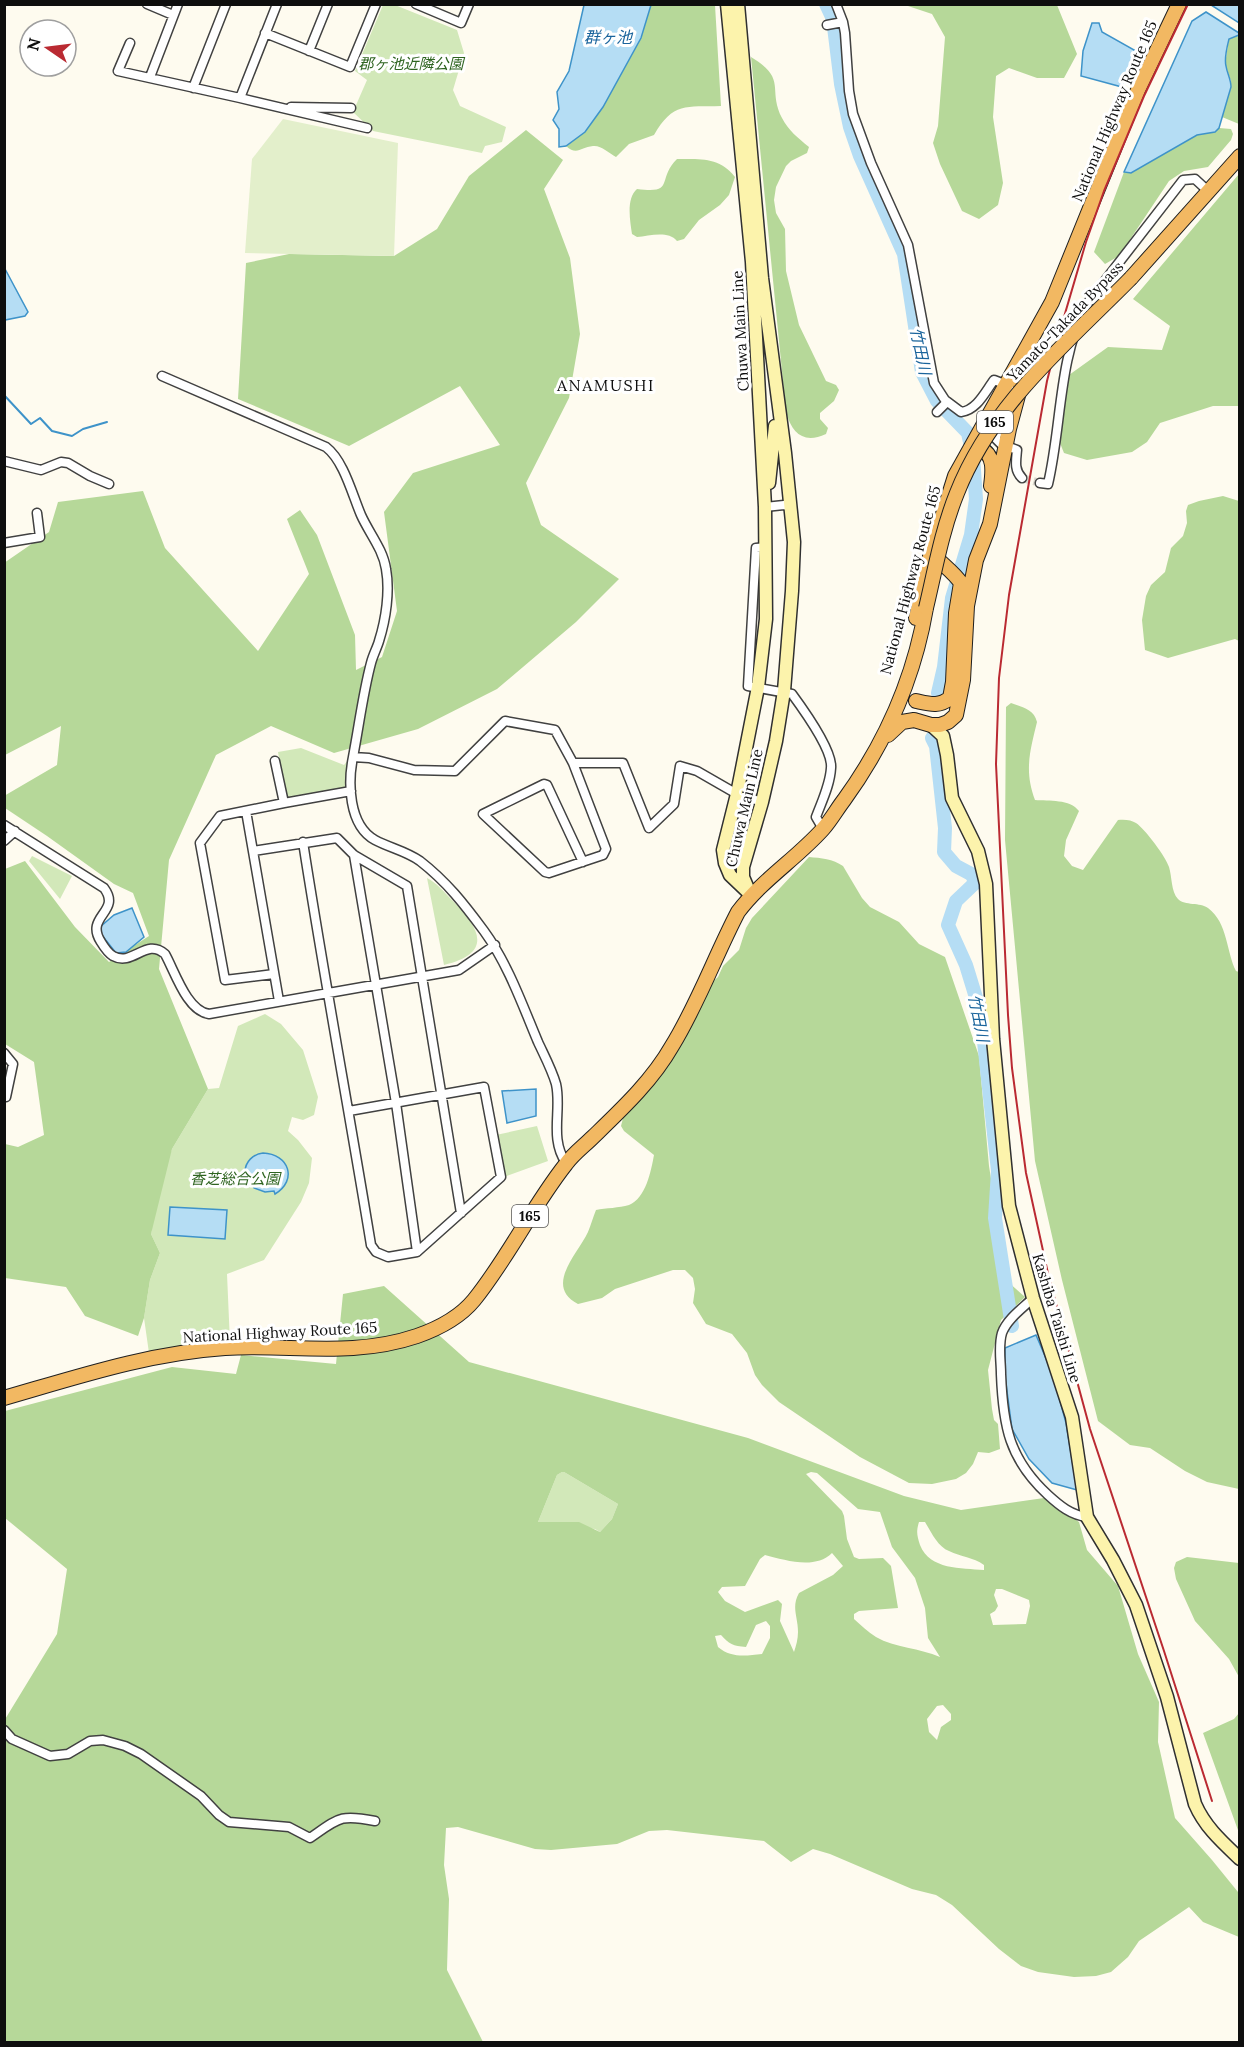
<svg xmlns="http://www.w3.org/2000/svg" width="1244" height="2047" font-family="Lora,'Noto Sans JP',serif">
  <rect width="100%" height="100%" fill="#fefbef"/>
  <path fill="#d2e8b9" d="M383 5H395L457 30 464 53 453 90 460 106 506 127 502 142 485 146 482 153 373 131 353 112 367 80 355 71Z
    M301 748 344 765 349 759 347 789 287 803 278 752Z
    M32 856 72 876 60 899 29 861Z
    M427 878C437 883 444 892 452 900 480 928 494 953 444 965Z
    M265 1014 281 1024 303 1050 318 1097 314 1115 303 1120 292 1117 288 1131 298 1140 312 1158 309 1183 301 1202 264 1260 227 1274 230 1343 149 1353 144 1318 150 1280 160 1253 151 1234 157 1191 172 1149 208 1089 219 1088 238 1026Z
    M537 1126 548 1161 504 1177 496 1135Z
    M562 1472H564L618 1504 612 1519 600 1532 595 1529 538 1522 557 1475Z"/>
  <path fill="#b6d899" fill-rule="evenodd" d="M651 5H715L721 106C686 107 673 102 654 135L629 144 616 157C609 153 601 145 593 146 581 147 577 156 566 146L585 132 603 107 641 38Z
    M905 5H1057L1077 54 1064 78H1037L1009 68 996 76 993 117 1003 183 998 205 979 219 962 211 940 164 933 143 938 126 945 37 932 14Z
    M1239 35V124L1222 117 1231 87V81L1225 64 1229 39Z
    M751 57C788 79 767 89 782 118 788 130 798 138 809 147L807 153 791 161 786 166 776 187 774 200 776 213 785 229 786 271 799 325 826 381 836 385 839 390 834 401 820 413V419L828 428 826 434C804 444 792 434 786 412Z
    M1219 128 1231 129 1233 134 1231 140 1208 167 1184 171 1169 181 1119 256 1105 264 1094 252 1124 172 1131 173 1197 135 1215 132Z
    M526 130 563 160 544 189 570 258 580 334 569 398 526 483 541 525 619 579 576 622 497 689 418 729 334 753 271 726 216 755 169 860 159 969 208 1089 172 1149 151 1234 160 1253 150 1280 144 1318 138 1336 85 1316 66 1287 5 1278V1144L18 1147 44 1135 34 1062 5 1044V869L25 861 75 927 109 962 149 936 133 893 114 884 47 836 5 808 4 796 57 765 61 726 5 755 4 563 49 532 58 502 143 491 165 548 258 651 309 574 287 519 300 510 317 535 355 635 356 670 382 657 397 611 384 512 413 473 500 445 460 386 349 446 238 399 246 263 289 254 394 256 437 229 469 176Z
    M677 159C700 159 720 157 735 177L729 195 720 205 699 220 684 239 677 241C668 230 649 236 637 237L632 234C630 221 626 198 637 189 676 194 656 180 677 159Z
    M1239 174V406H1213L1160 423 1147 442 1132 452 1087 460 1064 453 1060 443 1069 375 1108 347 1162 350 1170 326 1133 299Z
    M1223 496 1239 501V641L1235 639 1168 658 1145 650 1142 620 1146 596 1151 585 1165 572 1171 548 1183 536 1187 523 1186 511 1188 505 1199 501Z
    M1011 703C1022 707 1034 709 1037 722 1030 751 1024 771 1035 800 1049 801 1070 799 1079 811L1066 840 1064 856 1072 866 1083 870 1118 820C1124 819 1132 820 1136 823 1145 829 1166 857 1169 867 1172 876 1171 892 1178 899 1185 906 1200 902 1208 908 1228 923 1226 951 1236 971L1239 972V1489L1207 1482 1185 1471 1150 1448 1130 1445 1098 1421 1062 1280 1035 1161 1005 840 1006 707Z
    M809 857C821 858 833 859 843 866L862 898 870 907 899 922 919 944 945 957 979 1056 989 1166 1007 1281 1025 1297 1001 1320 988 1370 992 1409 994 1420 998 1424 1000 1449 989 1453 978 1452 973 1464 966 1473 956 1479 932 1484 909 1483 860 1457 779 1402 762 1385 755 1375 747 1353 732 1334 706 1324 693 1303 695 1289 693 1278 685 1270H673L615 1289 602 1298 578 1304C544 1286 577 1255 588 1232 591 1225 593 1217 596 1210 606 1208 619 1208 629 1205 646 1198 651 1171 654 1155L624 1131 621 1126 624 1114 709 985 718 977 723 966 739 950 746 928 752 918Z
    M384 1286 469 1362 748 1438 904 1496 961 1510 1044 1498 1079 1522 1087 1550 1118 1586 1138 1654 1159 1702 1158 1742 1175 1818 1212 1860 1238 1892 1239 1937 1203 1922 1189 1907 1139 1941 1128 1957 1111 1972 1096 1976 1074 1977 1038 1972 1021 1966 999 1949 952 1905 936 1895 912 1889 830 1854 813 1849 791 1862 764 1841 667 1830 649 1831 617 1844 551 1850 535 1849 458 1827 446 1828 444 1865 449 1899 447 1970 483 2042H5L4 1721 57 1634 67 1569 5 1518V1411L172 1367 236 1374 241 1355 336 1364 343 1294ZM562 1472H564L618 1504 612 1519 600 1532 579 1522H538L557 1475ZM811 1472 817 1473 858 1509 880 1512 892 1547 915 1578 925 1608 928 1638 940 1657C920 1648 895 1648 876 1637 868 1632 861 1625 854 1619V1614L859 1611 898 1608 891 1566 883 1558 859 1559 854 1557 847 1539 844 1516 842 1511 806 1474ZM919 1522H925C931 1532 938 1547 949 1551 961 1557 973 1557 984 1565V1570C961 1568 930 1570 920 1545 917 1535 916 1532 919 1522ZM832 1553 843 1566 833 1575 799 1593C791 1607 798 1617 798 1632 798 1639 796 1646 794 1652L780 1621 782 1604 778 1600 745 1612 725 1601 718 1592 722 1587 745 1586 760 1559 765 1555C785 1560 815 1570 832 1553ZM996 1589H1002L1029 1600 1030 1606 1026 1624 993 1625 990 1614 995 1611 998 1606 994 1595ZM766 1621 770 1626V1638L762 1654C745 1656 731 1658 718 1647L715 1636 721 1635C729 1644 733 1646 746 1647L756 1625ZM943 1705 951 1714V1720L941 1727 937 1740 929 1732 927 1719 937 1706Z
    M1187 1557 1239 1563V1677L1229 1659 1195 1621 1176 1579 1174 1568 1176 1562Z
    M1239 1713V1833L1203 1733 1234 1719Z"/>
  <path fill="#e3efcb" d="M283 119 398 143 394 256 245 253 252 159Z"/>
  <path fill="#b5ddf4" stroke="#3e93c9" stroke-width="1.5" d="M584 5H651L641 38 603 107 585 132 566 146 559 147V129L553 120 559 109 557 92 569 71Z
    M1211 5H1239V23Z
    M1206 12 1239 33V35L1229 39C1227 47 1224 58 1226 66 1227 73 1231 79 1231 87L1219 128 1215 132 1197 135 1131 173 1124 172 1192 21Z
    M1092 23H1099L1102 32 1136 51 1122 87 1081 76 1083 51Z
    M4 267 28 312 25 316 5 320Z
    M132 908 144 937 126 952 116 953 101 934 100 927 114 915Z
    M536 1089V1116L507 1123 502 1091Z
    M263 1153C289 1154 298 1180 275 1194L274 1191 265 1192 254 1188 247 1173 245 1172C245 1162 253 1154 263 1153Z
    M170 1207 227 1210 225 1239 168 1235Z
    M1036 1335 1053 1375 1066 1423 1077 1490 1052 1483 1029 1459 1012 1429 1005 1376V1348Z"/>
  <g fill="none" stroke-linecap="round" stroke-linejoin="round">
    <path stroke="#3e93c9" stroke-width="2" d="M4 395 31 424 40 418 52 431 72 436 83 429 107 422"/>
    <path stroke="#b5ddf4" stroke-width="14" d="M826 4 833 19 841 84 850 127 860 156 904 254 922 372 937 401 968 433 973 456 976 499 971 535 952 598 944 667 938 693
      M932 738 936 746 945 828 944 852 956 866 971 874 976 882 956 901 948 925 966 965 981 1014 998 1171 995 1218 1012 1326"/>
    <path stroke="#dad7cd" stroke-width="8" stroke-dasharray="8 4" stroke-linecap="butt" d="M1022 478 1040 483"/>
    <g stroke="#414141" stroke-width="11">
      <path id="minor" d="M147 4 173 15
        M416 4 461 23 469 4
        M836 4 843 22 845 33 849 91 853 114 871 163 908 245 934 383 945 400 961 412C977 410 985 392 994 380L1007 385 1011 391 1008 403
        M827 25 843 22
        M265 33 350 67 376 4
        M130 43 118 71 240 98 277 4
        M309 51 328 4
        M150 77 178 4
        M193 88 226 4
        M240 98 367 128
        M291 107 351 108
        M162 376 326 447C344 461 352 494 361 515 369 533 383 549 386 569 390 591 386 619 379 641 377 648 373 655 371 663 363 693 359 726 353 757L369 758 414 770 455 771 505 721 555 730 573 763H623L649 828 674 804 680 766 697 771 737 794 762 802
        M937 412 947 402
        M1000 423 996 439 1001 444 1017 450C1016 461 1014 470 1022 478
        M4 461 41 470 61 462 68 463 90 476 109 484
        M1040 483 1048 484C1062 424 1058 361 1086 305L1183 180 1195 179 1208 191
        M765 507 784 505 790 507
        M4 543 40 537 37 513
        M766 547 756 548 748 686 792 694C803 709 833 750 831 768 830 785 822 801 816 817L823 829
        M353 757C348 782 348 825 375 840 390 848 406 851 420 861 447 882 464 904 484 931 508 964 522 1004 538 1042 544 1055 552 1070 556 1084 562 1110 549 1138 566 1163
        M275 761 284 803 351 791
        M573 763 606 849 603 855 549 873 545 872 483 814 544 784 547 785 583 862
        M246 811 279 1001
        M4 825 104 888C122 912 84 916 101 942 104 947 108 953 113 956 133 967 146 937 165 954 175 972 187 1011 209 1014L459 970 495 945
        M4 841 15 831
        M303 842C324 977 349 1111 371 1245L376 1252 388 1257 417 1252 501 1177 484 1087 349 1111
        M253 851 337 838 354 855 407 886 461 1213
        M354 855 396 1103 417 1252
        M274 974 225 980 200 843 220 816 284 803
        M4 1053 13 1064 6 1097 4 1096
        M1033 1298C1023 1308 1007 1319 1002 1333 998 1346 1001 1361 1001 1374 1003 1426 1009 1459 1048 1495 1060 1506 1071 1515 1087 1517
        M4 1730 12 1739 50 1756 68 1754 90 1741 103 1740 125 1746 141 1754 201 1796 219 1815 229 1822 289 1827 310 1838C339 1818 340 1814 375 1821"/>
    </g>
    <g stroke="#303030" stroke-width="15">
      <path id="secondary" d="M727 4 752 262 765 507 766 619 758 687 737 794 723 850 725 863 730 875 751 895
        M738 4 762 278 785 453 794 542 792 591 784 691 776 741 762 802 743 867V877L749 891
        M769 483 775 426
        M931 725 943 736 947 755 952 798 978 851 986 884 993 1039 1009 1206 1033 1298 1072 1417 1087 1517 1113 1560 1136 1605 1167 1697 1195 1804C1205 1827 1222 1842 1240 1859"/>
    </g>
    <g stroke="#1f1f1f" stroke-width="16">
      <path id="trunk" d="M1131 278 1240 156
        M971 451 980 448C995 455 993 471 991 486
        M916 618 931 552 955 476 1052 302 1138 90 1179 4
        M916 701C930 704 939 707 950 698L953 682 956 613 961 583C953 571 941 564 931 552
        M888 735 902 722 914 720 931 725H940L948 722 956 715 963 680 967 606 976 560 990 524 1009 429 1023 377 1032 356
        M4 1398C77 1377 149 1353 225 1348 291 1344 352 1358 417 1336 437 1329 460 1317 474 1300 508 1258 532 1207 566 1164 573 1154 584 1146 593 1137 622 1109 652 1081 672 1046 698 1004 715 956 738 912 762 880 796 859 823 829 831 820 837 809 844 800 886 742 914 678 926 608"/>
    </g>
    <use href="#minor" stroke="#fff" stroke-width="8"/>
    <use href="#secondary" stroke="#fcf3ac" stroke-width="12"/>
    <use href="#trunk" stroke="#f2b862" stroke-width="14"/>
    <path stroke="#ba2a32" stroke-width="2" d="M1188 4 1144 96 1104 191 1086 242 1059 334 1047 381 1009 595 999 678 996 764 1008 1015 1012 1068 1026 1173 1049 1278 1090 1429 1164 1651 1212 1801"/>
    <g stroke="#1f1f1f" stroke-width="16" stroke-linecap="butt">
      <path id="trunk-bridge" d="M926 608C935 570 942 530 957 493 992 404 1066 344 1131 278"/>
    </g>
    <use href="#trunk-bridge" stroke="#f2b862" stroke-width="14"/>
  </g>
  <g text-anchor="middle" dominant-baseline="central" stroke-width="6" stroke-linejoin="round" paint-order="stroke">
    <g fill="#fff" stroke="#565656" stroke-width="1.5">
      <rect x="977" y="411" width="36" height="22" rx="4.5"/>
      <rect x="512" y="1205" width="36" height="22" rx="4.5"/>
    </g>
    <g font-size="14" font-weight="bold" fill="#0e0e0e">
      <text x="995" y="422">165</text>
      <text x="530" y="1216">165</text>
    </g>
    <g font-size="15" font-style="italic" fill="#2e6420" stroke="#fff">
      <text x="411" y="63">郡ヶ池近隣公園</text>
      <text x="235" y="1178">香芝総合公園</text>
    </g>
    <g font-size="15" fill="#0e0e0e" stroke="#fff">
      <text transform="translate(1114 111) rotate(-67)">National Highway Route 165</text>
      <text transform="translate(1065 321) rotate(-46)">Yamato-Takada Bypass</text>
      <text transform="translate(740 331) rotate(-93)">Chuwa Main Line</text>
      <text transform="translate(910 580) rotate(-75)">National Highway Route 165</text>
      <text transform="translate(744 808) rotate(-77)">Chuwa Main Line</text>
      <text transform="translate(1057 1318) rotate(73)">Kashiba Taishi Line</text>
      <text transform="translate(280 1332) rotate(-3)">National Highway Route 165</text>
    </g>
    <g font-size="16" font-style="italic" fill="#1a649c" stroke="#fff">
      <text x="608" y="37">群ヶ池</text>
      <text transform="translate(921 351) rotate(78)">竹田川</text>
      <text transform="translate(979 1018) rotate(79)">竹田川</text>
    </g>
    <g font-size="16" letter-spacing="1.5" fill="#0e0e0e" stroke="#fff">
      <text x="606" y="385">ANAMUSHI</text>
    </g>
  </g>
  <rect width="1244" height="2047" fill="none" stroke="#0e0e0e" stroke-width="12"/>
  <g transform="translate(48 48) rotate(284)"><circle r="28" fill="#ffffff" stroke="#9f9f9f" stroke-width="1.5"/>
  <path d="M0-4.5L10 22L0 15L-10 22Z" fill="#ba2a32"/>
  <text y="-9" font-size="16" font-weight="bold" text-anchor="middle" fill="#0e0e0e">N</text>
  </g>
</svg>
